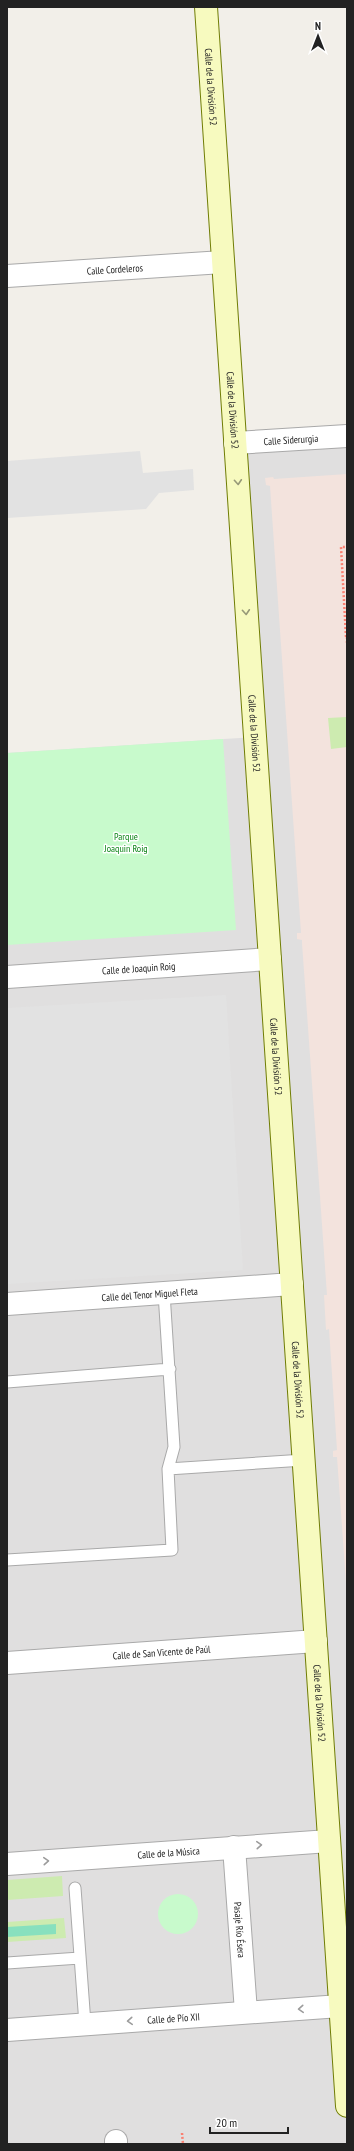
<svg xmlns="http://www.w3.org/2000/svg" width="354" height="2151" font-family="'PT Sans Narrow',sans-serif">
  <rect width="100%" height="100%" fill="#f2efe9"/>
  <path fill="#e0dfdf" d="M347 436V2144H7V753L255 737 235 443Z"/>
  <path fill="#f3e3dd" d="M347 474V1596L337 1457H333V1451L337 1450 329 1329 326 1330 324 1295H327L302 943V940L297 939V933H301L270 486 266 485 265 478 273 477 274 479Z"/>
  <path fill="#cdebb0" d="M347 717V747L331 749 328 718Z
    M62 1876 63 1896 7 1900V1880Z
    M64 1918 66 1938 7 1942V1922Z"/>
  <path fill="#c8facc" d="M223 739 236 930 7 945V753Z
    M158 1914a20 20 0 1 1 40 0a20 20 0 1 1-40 0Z"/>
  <path fill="#88e0be" d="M56 1924V1934L7 1937V1927Z"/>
  <path fill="#e2e2e2" d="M140 451 143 473 193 469 194 490 159 493 146 509 7 518V461Z
    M226 995 243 1270 7 1284V1008Z"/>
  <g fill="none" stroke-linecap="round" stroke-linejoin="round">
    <g stroke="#a9a9a9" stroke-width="13">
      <path id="lane" d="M7 1382 170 1369
        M168 1469 304 1460
        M7 1560 172 1550 168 1469 174 1447 164 1293
        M75 1888 85 2024
        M7 1963 80 1958"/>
    </g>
    <g stroke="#a9a9a9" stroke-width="24">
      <g id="street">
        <path id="s1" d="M7 276 223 262"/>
        <path id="s2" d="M235 443 347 436"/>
        <path id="s3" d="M7 977 270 959"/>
        <path id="s4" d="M7 1304 292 1284"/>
        <path id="s5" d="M7 1663 316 1641"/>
        <path id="s6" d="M234 1847 246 2012"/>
        <path id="s7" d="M7 1864 329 1841"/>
        <path id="s8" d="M7 2030 340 2006"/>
        <path d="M116 2141V2144"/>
      </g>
    </g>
    <g stroke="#707d05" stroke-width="24">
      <g id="secondary">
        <path id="s9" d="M206 7 347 2106"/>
      </g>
    </g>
    <path stroke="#fa8072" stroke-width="2.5" stroke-dasharray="2 2" stroke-linecap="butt" d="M346 637 341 547H347
      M347 637V644
      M182 2133 183 2144"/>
    <use href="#lane" stroke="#fff" stroke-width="11"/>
    <use href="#street" stroke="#fff" stroke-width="22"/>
    <use href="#secondary" stroke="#f7fabf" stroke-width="22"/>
  </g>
  <defs><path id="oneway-chevron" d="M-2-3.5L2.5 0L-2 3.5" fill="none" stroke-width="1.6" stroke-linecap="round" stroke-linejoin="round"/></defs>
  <g stroke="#979978">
    <use href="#oneway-chevron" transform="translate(238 482) rotate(86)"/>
    <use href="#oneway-chevron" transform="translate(246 612) rotate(86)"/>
  </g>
  <g stroke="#9c9c9c">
    <use href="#oneway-chevron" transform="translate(259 1845) rotate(-4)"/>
    <use href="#oneway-chevron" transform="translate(46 1861) rotate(-4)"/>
    <use href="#oneway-chevron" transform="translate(301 2009) rotate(176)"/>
    <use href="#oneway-chevron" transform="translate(130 2021) rotate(176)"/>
  </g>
  <g text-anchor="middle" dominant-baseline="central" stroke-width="3" stroke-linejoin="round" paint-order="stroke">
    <g font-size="10" fill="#222" stroke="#fff">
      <text stroke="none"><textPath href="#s9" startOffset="80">Calle de la División 52</textPath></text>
      <text stroke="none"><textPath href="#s1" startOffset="108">Calle Cordeleros</textPath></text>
      <text stroke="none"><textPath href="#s9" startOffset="404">Calle de la División 52</textPath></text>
      <text stroke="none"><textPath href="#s2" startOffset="56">Calle Siderurgia</textPath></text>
      <text stroke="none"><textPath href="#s9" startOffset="728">Calle de la División 52</textPath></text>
      <text stroke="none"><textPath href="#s3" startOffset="132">Calle de Joaquin Roig</textPath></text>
      <text stroke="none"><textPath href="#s9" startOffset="1052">Calle de la División 52</textPath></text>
      <text stroke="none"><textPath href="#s4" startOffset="143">Calle del Tenor Miguel Fleta</textPath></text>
      <text stroke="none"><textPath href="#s9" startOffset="1376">Calle de la División 52</textPath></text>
      <text stroke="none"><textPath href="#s5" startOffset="155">Calle de San Vicente de Paúl</textPath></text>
      <text stroke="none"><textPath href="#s9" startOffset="1700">Calle de la División 52</textPath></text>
      <text stroke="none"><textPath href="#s7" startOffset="162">Calle de la Música</textPath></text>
      <text stroke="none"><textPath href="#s6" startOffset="83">Pasaje Río Ésera</textPath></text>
      <text stroke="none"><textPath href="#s8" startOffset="167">Calle de Pío XII</textPath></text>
    </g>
    <g font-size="10" fill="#0c8416" stroke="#fff">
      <text x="126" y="836">Parque<tspan x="126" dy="12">Joaquin Roig</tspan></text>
    </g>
  </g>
  <rect width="354" height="2151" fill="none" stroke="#222222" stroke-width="16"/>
  <g transform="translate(318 36)" stroke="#ffffff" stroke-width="3" paint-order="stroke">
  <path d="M0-3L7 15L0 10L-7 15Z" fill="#222222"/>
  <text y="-6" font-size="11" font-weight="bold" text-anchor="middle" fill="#222222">N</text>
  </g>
  <path d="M210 2127v6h78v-6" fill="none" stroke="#222222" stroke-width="2"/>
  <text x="216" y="2127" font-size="12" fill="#222222" stroke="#ffffff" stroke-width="3" paint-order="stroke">20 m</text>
</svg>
